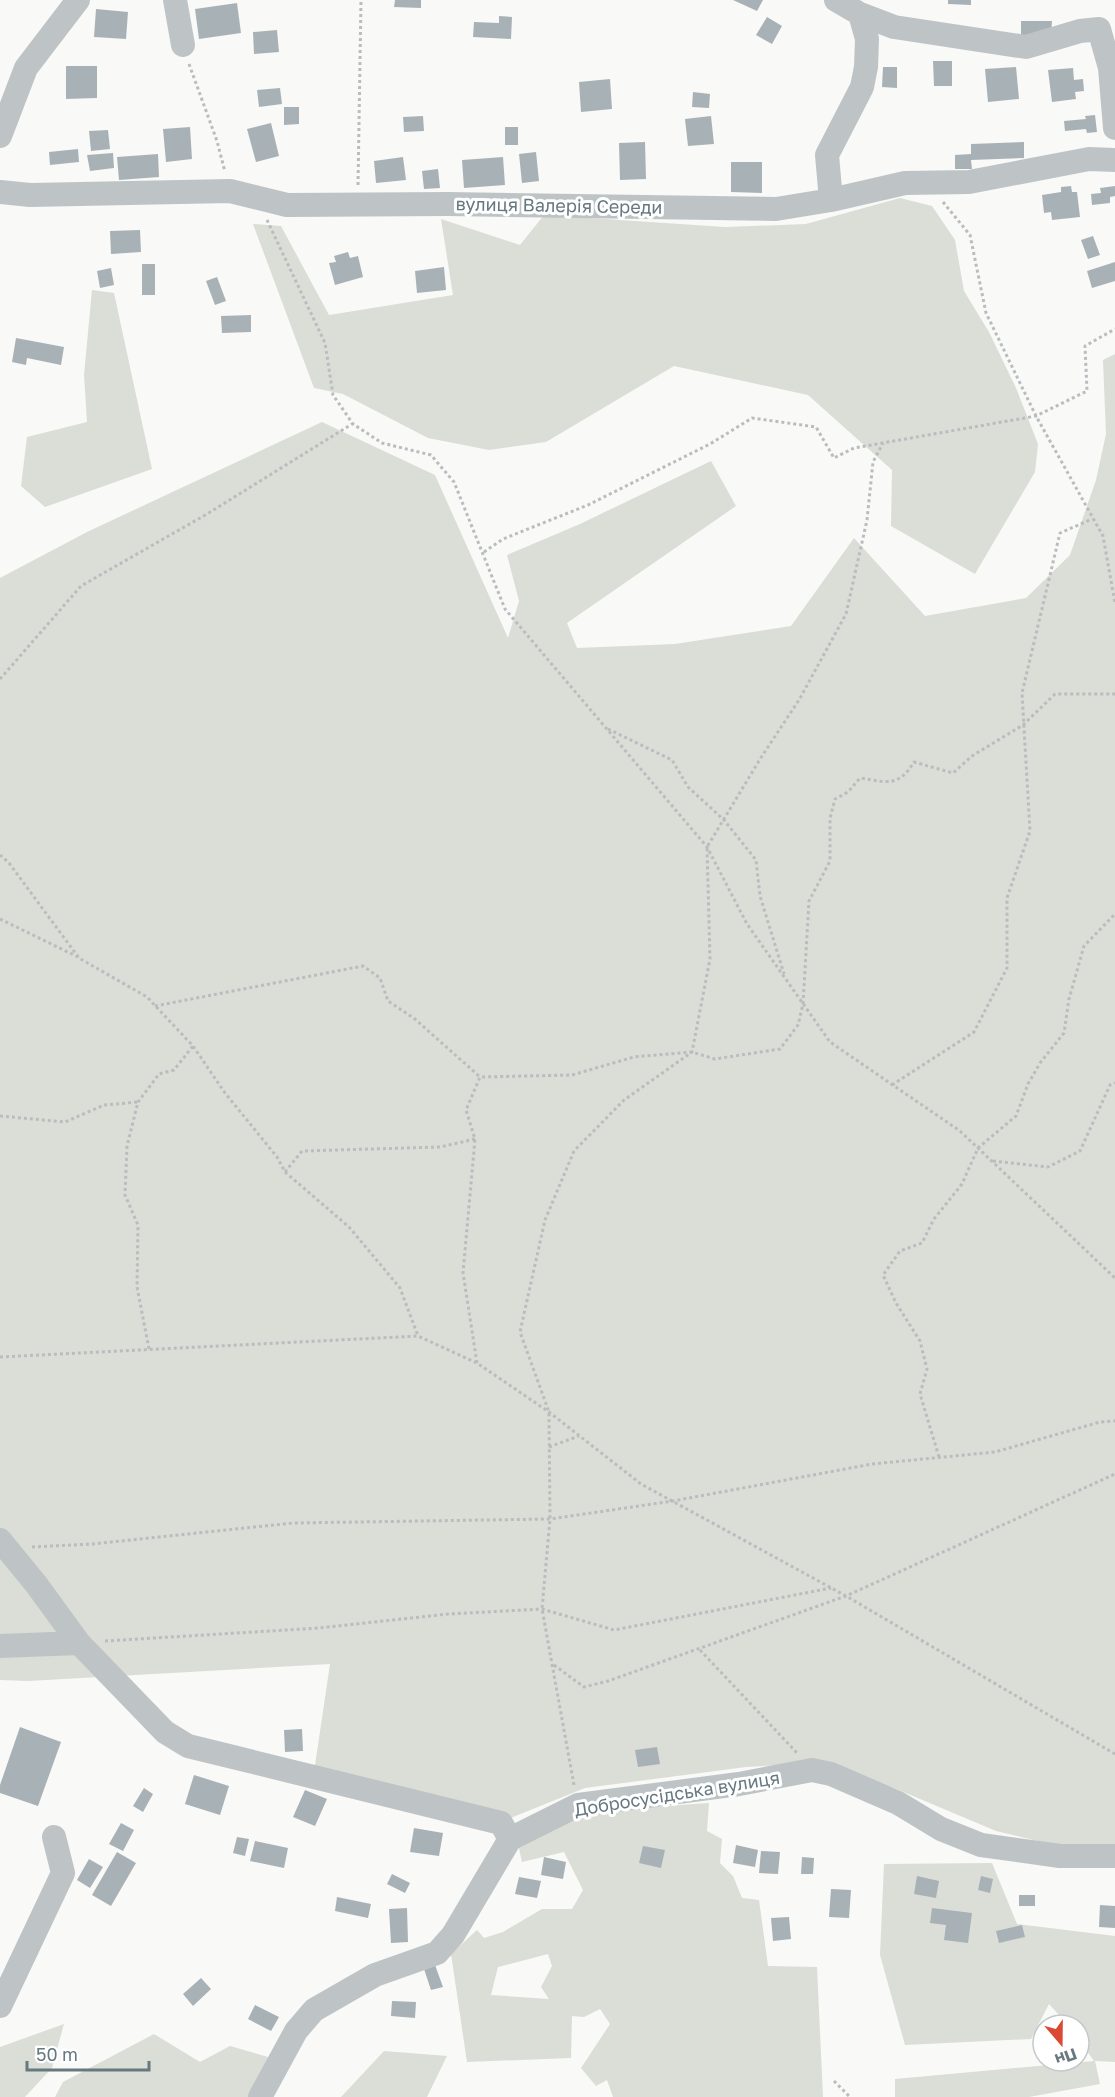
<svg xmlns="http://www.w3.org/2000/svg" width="1115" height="2097" font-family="'Golos Text',sans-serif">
  <rect width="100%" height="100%" fill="#f9f9f7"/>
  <path fill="#daded6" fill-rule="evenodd" d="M900 198 932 206 955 240 964 291 989 332 1016 388 1038 444 1035 472 975 574 891 526 892 470 808 395 674 366 546 442 489 450 428 438 343 394 314 388 253 224 281 226 329 315 453 295 441 219 520 245 544 215 725 227 806 224Z
    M92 290 114 293 152 469 45 507 21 486 27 437 87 422 84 375Z
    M1115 354V1845L1067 1848 996 1831 894 1788 815 1763 746 1767 585 1788 508 1819 314 1772 330 1664 28 1681 0 1680V578L87 532 322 422 435 475 508 638 519 601 507 555 580 524 711 461 736 506 567 623 577 648 675 644 791 626 854 538 925 616 1026 598 1070 555 1096 480 1106 434 1103 360Z
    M709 1803 707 1831 722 1839 720 1863 733 1876 742 1898 759 1900 768 1966 817 1967 823 2097H613L607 2080 596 2086 581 2068 610 2024 600 2009 584 2017 572 2016 571 2058 467 2062 451 1954 477 1930 484 1938 503 1932 542 1909H572L583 1890 564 1852 522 1862 518 1844 592 1811ZM548 1954 552 1966 541 1987 549 1999 491 1995 498 1967Z
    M992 1863 1017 1924 1115 1936V2062L1095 2061 1100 2084 1029 2097H895V2079L1094 2061 1079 2040V2025H1068L1049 2004 1031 2039 905 2045 880 1955 884 1864Z
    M64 2024 52 2068 25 2097H0V2047Z
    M154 2034 200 2062 230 2046 268 2057 251 2097H55L63 2082Z
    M384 2051 447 2056 427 2097H341Z"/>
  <path fill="#a8b2b6" d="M395 0H421V8L394 7Z
    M733 0H763L757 11Z
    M948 0H971V5L948 4Z
    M237 3 241 33 199 39 195 9Z
    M96 9 128 12 126 39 94 37Z
    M499 16 512 17 511 39 473 37 474 22 499 23Z
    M767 17 782 26 772 44 756 35Z
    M1021 21H1052L1051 35H1021Z
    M277 30 279 52 254 54 253 32Z
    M933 61H952V86H934Z
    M66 66H97V98L66 99Z
    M883 67H897V88L882 87Z
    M1016 67 1019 99 988 102 985 69Z
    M1073 68 1074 80 1083 79 1084 91 1075 92 1076 99 1052 102 1048 70Z
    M610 79 612 109 581 112 579 82Z
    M280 88 282 104 259 107 257 90Z
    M693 92 710 94 709 108 692 107Z
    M284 107H299V124L284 125Z
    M1095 115 1097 132 1087 133 1086 129 1065 131 1064 121 1086 119 1085 116Z
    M423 116 424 131 404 132 403 117Z
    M711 116 714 144 688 146 685 119Z
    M271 123 279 156 256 162 247 129Z
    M190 127 192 159 166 162 163 129Z
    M505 127H518V145H505Z
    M108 130 110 149 91 151 89 131Z
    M645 142 646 179 620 180 619 143Z
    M1024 142V158L971 160 972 169H955V155L971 154V144Z
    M78 149 79 162 50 165 49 152Z
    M536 152 539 181 522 183 519 154Z
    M113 153 114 168 90 171 87 155Z
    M158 154 159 177 119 180 117 157Z
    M403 157 406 180 376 183 374 161Z
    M503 157 505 185 464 188 462 160Z
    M731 162H762V193L731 192Z
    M438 169 440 188 424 189 422 171Z
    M1071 186 1072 192H1077L1080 217 1052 220 1051 212 1044 213 1042 195 1061 192V187Z
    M1115 186V196L1110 197V203L1092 205 1091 194 1101 193 1100 188Z
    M140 230 141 252 111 254 110 231Z
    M1093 236 1100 255 1088 259 1081 240Z
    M348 252 350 258 358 256 363 277 335 285 329 263 336 262 334 256Z
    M1115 262V281L1092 288 1087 271Z
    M142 264H155V295H142Z
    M444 267 446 290 417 293 415 271Z
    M111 268 114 285 100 288 97 271Z
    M217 277 226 301 215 305 206 281Z
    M251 315V332L222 333 221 316Z
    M16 338 64 347 61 365 27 358 26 365 12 362Z
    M20 1727 61 1742 38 1806 0 1793V1785Z
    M302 1729 303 1751 285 1752 284 1730Z
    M657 1747 660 1764 638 1767 635 1750Z
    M194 1775 229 1786 220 1815 185 1804Z
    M144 1788 153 1794 143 1812 133 1806Z
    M305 1790 327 1799 315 1826 293 1817Z
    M121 1823 134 1830 123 1851 109 1844Z
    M414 1828 443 1833 439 1856 410 1852Z
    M237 1837 249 1839 245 1856 233 1853Z
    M255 1841 288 1848 284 1868 250 1861Z
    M736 1845 758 1850 755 1867 733 1863Z
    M643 1846 665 1850 661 1868 639 1863Z
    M761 1851 780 1852 778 1874 759 1873Z
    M117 1852 136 1863 111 1906 92 1895Z
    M544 1857 566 1862 563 1879 541 1875Z
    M802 1857 814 1858 813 1874H801Z
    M89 1859 103 1867 90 1888 77 1880Z
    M392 1874 410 1883 405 1893 387 1884Z
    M917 1876 939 1881 936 1898 914 1894Z
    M981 1876 993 1879 990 1893 978 1890Z
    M519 1877 541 1881 537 1898 515 1894Z
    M831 1889 851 1890 849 1918 829 1917Z
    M1019 1895H1035V1906H1019Z
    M337 1897 371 1904 368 1918 335 1911Z
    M1100 1905 1115 1906V1928L1099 1927Z
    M407 1908 408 1942 391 1943 389 1909Z
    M932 1908 972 1913 968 1943 944 1940 946 1925 930 1923Z
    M789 1917 791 1939 773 1941 771 1918Z
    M1022 1925 1025 1937 999 1943 996 1931Z
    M435 1965 443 1987 431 1990 424 1969Z
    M201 1978 211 1989 193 2006 183 1994Z
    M392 2001 416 2002 415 2018 391 2016Z
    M255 2005 279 2017 271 2031 248 2019Z"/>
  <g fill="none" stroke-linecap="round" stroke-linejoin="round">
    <path stroke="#b9bdbf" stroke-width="3" stroke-dasharray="3 3" stroke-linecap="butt" d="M189 64 217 141 225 172
      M358 185 361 0
      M943 202 970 235 986 313 1036 416 1103 536 1115 603
      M267 220 325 343 333 395 353 424 382 443 431 455 454 482 505 609 707 847 747 924 830 1042 960 1131 1115 1278
      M484 552 503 539 588 505 710 444 752 418 816 427 834 458 854 448 1036 416 1087 391 1085 346 1115 329
      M0 679 81 586 207 514 352 424
      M608 729 672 760 688 787 724 820 756 860 760 896 784 974
      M0 855 9 863 79 958 147 997 193 1046 225 1093 277 1157 285 1172 349 1227 400 1288 418 1336
      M0 919 78 957
      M155 1006 363 966 380 978 388 1001 415 1019 480 1077
      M892 1085 974 1032 1007 968V898L1030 831 1022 693 1060 533 1092 519
      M0 1116 65 1122 104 1105 138 1102
      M993 1161 1048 1167 1080 1151 1110 1085 1115 1083
      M285 1172 302 1151 440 1147 475 1139
      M149 1349 137 1287 138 1225 125 1195 127 1146 138 1102 159 1074 174 1070 193 1046
      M0 1357 418 1336 477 1363 549 1412 641 1484 846 1596 1115 1754
      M477 1363 463 1273 475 1139 466 1110 480 1077 572 1075 634 1057 692 1052 715 1059 780 1049 798 1025 803 1004 809 901 830 861V818L835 799 848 792 860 778C887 782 898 788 914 762L953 773 972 756 1023 725 1055 694H1115
      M549 1447 579 1436
      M939 1457 920 1394 927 1369 920 1341 896 1303 883 1275 900 1251 922 1243 934 1219 962 1184 978 1148 1016 1116 1028 1084 1040 1063 1064 1033 1069 999 1084 946 1115 914
      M32 1547 92 1544 293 1523 550 1519 673 1501 872 1464 995 1452 1100 1422 1115 1421
      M105 1641 319 1628 448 1614 542 1609 614 1630 831 1588
      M700 1650 797 1753
      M554 1665 584 1687 608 1681 846 1596 1115 1474
      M574 1785 542 1609 550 1519 549 1412 520 1332 545 1220 574 1151 624 1100 692 1052 710 959 707 847 762 756 799 700 846 614 867 520 873 462 883 443
      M834 2081 850 2097"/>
    <path stroke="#bec4c6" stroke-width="24" d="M175 0 183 45
      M836 0 860 14 894 27 1026 47 1080 31 1099 29 1110 68 1115 128
      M0 136 26 68 78 0
      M0 192 30 195 230 191 287 205 448 204 776 209 831 200 905 183 969 182 1089 159 1115 160
      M831 200 827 155 862 87 866 67 867 39 860 14
      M0 1540 36 1584 79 1643
      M0 1646 79 1643 165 1732 188 1746 501 1823 510 1839 578 1805 739 1784 812 1770 831 1774 898 1803 941 1829 981 1845 1060 1856H1115
      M0 2006 63 1873 54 1837
      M260 2097 296 2031 314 2010 375 1975 437 1953 453 1935 510 1839"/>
  </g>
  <g text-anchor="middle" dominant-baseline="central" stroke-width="6" stroke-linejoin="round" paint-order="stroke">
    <g font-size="18" fill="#667880" stroke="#fff">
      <text transform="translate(559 205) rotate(1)">вулиця Валерія Середи</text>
      <text transform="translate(677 1793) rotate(-9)">Добросусідська вулиця</text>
    </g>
  </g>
  <g transform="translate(1061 2043) rotate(160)"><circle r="28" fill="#ffffff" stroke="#c2c9cc" stroke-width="1.5"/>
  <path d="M0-4.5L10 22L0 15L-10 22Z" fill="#db4935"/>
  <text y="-9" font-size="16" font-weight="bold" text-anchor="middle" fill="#667880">Пн</text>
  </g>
  <path d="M27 2061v9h122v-9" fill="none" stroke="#667880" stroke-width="3"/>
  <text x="36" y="2061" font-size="18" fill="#667880" stroke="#ffffff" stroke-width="4.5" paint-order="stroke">50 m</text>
</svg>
